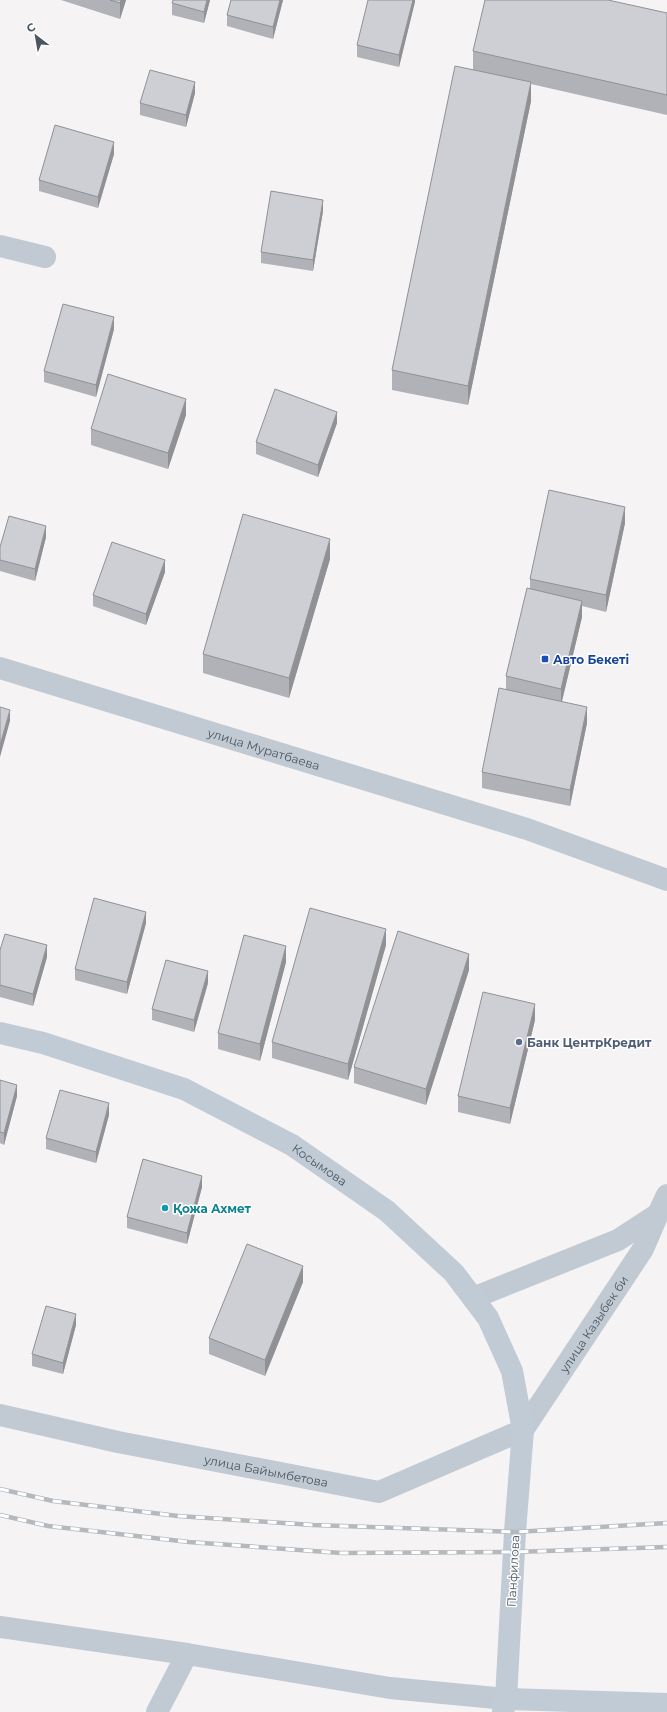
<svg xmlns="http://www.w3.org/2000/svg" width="667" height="1712" font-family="Montserrat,sans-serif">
  <rect width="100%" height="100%" fill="#f5f3f3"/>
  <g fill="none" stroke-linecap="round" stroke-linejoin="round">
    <g stroke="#c1cad2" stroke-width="22">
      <path d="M0 246 45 257"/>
      <path id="s1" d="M0 668 527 829 667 880"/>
      <path d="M473 1298 618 1240 658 1214 667 1195"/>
      <path id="s2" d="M0 1415 118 1442 379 1492 523 1430 643 1249 658 1214"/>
      <path d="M0 1627 187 1654 390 1688 506 1699"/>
      <path d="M157 1712 187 1654"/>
    </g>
    <g stroke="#c1cbd6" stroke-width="22">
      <path id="s3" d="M0 1033 43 1043 184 1089 292 1145 387 1211 454 1273 488 1318 512 1371 523 1430 515 1532 506 1699 503 1712"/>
      <path d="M506 1699 667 1704"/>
    </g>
    <g stroke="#b5b8bd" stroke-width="4.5">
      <path id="rail" d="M0 1489 53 1501 178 1516 313 1525 515 1532 667 1523
        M0 1515 48 1526 189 1542 341 1553 514 1552 667 1547"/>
    </g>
    <use href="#rail" stroke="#fff" stroke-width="3" stroke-dasharray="9" stroke-linecap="butt"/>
  </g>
  <path fill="#b0b2b7" d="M61 0H126L120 19Z
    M173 0H210L204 23 172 15V3Z
    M231 0H283L273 39 227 26V15Z
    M415 0 399 67 357 57V45Z
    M667 13V115L531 84V101L468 405 392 390V370L473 70V51Z
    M195 93 186 127 140 115V103Z
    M114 154 98 208 39 191V180Z
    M323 211 313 271 261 263V252Z
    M114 329 96 397 44 382V371Z
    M186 415 168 469 91 445V429Z
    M337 423 318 477 256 454V442Z
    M625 523 606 612 582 606V617L562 701 587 723 570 806 482 788V772L506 690V676L530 589V579Z
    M46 537 35 581 0 571V547Z
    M330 559 289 698 203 673V654Z
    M165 572 146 625 93 606V595Z
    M146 923 127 994 75 980V969Z
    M386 945 348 1080 272 1058V1042Z
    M0 950 47 957 33 1006 0 997Z
    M286 962 260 1061 218 1049V1033Z
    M469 970 426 1105 354 1083V1067Z
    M208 983 194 1032 152 1020V1009Z
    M535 1020 510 1124 458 1112V1096Z
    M0 1080 17 1096 4 1145 0 1143Z
    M109 1115 96 1163 46 1149V1138Z
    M202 1187 187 1244 127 1228V1217Z
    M303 1282 265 1376 209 1354V1338Z
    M76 1325 63 1374 32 1366V1354Z"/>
  <path fill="#909195" d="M121 0H126L120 19V3Z
    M207 0H210L204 23V12Z
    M280 0H283L273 39V27Z
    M413 0H415V2L399 67V55Z
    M195 82V93L186 127V115Z
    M531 82V101L468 405V386Z
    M114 142V154L98 208V197Z
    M323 200V211L313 271V260Z
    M114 317V329L96 397V385Z
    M186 399V415L168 469V453Z
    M337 412V423L318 477V465Z
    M625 507V523L606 612V595Z
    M46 526V537L35 581V569Z
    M330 539V559L289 698V678Z
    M165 560V572L146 625V614Z
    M582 601V617L561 705V689Z
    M587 707V723L570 806V790Z
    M10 710V721L0 757V745Z
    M146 912V923L127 994V982Z
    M386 929V945L348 1080V1064Z
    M47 945V957L33 1006V994Z
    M286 946V962L260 1061V1044Z
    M469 954V970L426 1105V1089Z
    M208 971V983L194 1032V1020Z
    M535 1004V1020L510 1124V1108Z
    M17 1085V1096L4 1145V1133Z
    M109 1103V1115L96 1163V1152Z
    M202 1176V1187L187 1244V1233Z
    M303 1266V1282L265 1376V1360Z
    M76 1314V1325L63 1374V1363Z"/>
  <path fill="#cdcfd5" stroke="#909195" d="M110 0H121L120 3Z
    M173 0H207L204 12 172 3Z
    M231 0H280L273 27 227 15Z
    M368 0H413L399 55 357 45Z
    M485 0H608L667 13V95L473 51Z
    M455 66 531 82 468 386 392 370Z
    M150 70 195 82 186 115 140 103Z
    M55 125 114 142 98 197 39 180Z
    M271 191 323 200 313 260 261 252Z
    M63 304 114 317 96 385 44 371Z
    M108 374 186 399 168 453 91 429Z
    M275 389 337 412 318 465 256 442Z
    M549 490 625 507 606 595 530 579Z
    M243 514 330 539 289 678 203 654Z
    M9 516 46 526 35 569 0 560V547Z
    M112 542 165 560 146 614 93 595Z
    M527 588 582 601 561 689 506 676Z
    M499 688 587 707 570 790 482 772Z
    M0 707 10 710 0 745Z
    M94 898 146 912 127 982 75 969Z
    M310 908 386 929 348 1064 272 1042Z
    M398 931 469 954 426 1089 354 1067Z
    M5 934 47 945 33 994 0 985V950Z
    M244 935 286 946 260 1044 218 1033Z
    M166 960 208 971 194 1020 152 1009Z
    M483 992 535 1004 510 1108 458 1096Z
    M0 1080 17 1085 4 1133 0 1132Z
    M60 1090 109 1103 96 1152 46 1138Z
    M143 1159 202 1176 187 1233 127 1217Z
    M247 1244 303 1266 265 1360 209 1338Z
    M46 1306 76 1314 63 1363 32 1354Z"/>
  <rect fill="#1a4fb4" stroke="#fff" stroke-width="1.5" x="541" y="655" width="8" height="8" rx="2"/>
  <circle fill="#5c6f8a" stroke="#fff" stroke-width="1.5" cx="519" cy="1042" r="4"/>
  <circle fill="#0f9aa8" stroke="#fff" stroke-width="1.5" cx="165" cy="1208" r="4"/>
  <g text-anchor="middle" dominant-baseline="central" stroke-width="3" stroke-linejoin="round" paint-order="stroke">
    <g font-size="12" font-weight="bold" fill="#164399" stroke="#fff" text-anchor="start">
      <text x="553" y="659">Авто Бекетi</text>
    </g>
    <g font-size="12" fill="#4a5661" stroke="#fff">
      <text stroke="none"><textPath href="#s1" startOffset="276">улица Муратбаева</textPath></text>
      <text stroke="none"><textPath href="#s3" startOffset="348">Косымова</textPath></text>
      <text stroke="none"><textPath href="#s2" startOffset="671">улица Казыбек би</textPath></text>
      <text stroke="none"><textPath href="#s2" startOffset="272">улица Байымбетова</textPath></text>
      <text transform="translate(513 1571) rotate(-87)">Панфилова</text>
    </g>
    <g font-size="12" font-weight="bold" fill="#4e5e75" stroke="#fff" text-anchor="start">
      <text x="527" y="1042">Банк ЦентрКредит</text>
    </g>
    <g font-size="12" font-weight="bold" fill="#0d838f" stroke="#fff" text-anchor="start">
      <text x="173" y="1208">Қожа Ахмет</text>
    </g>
  </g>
  <g transform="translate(36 36) rotate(329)" stroke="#ffffff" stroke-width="3" paint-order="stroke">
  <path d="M0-3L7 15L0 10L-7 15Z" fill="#4a5661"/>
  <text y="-6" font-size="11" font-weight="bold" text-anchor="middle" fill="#4a5661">С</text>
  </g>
</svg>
